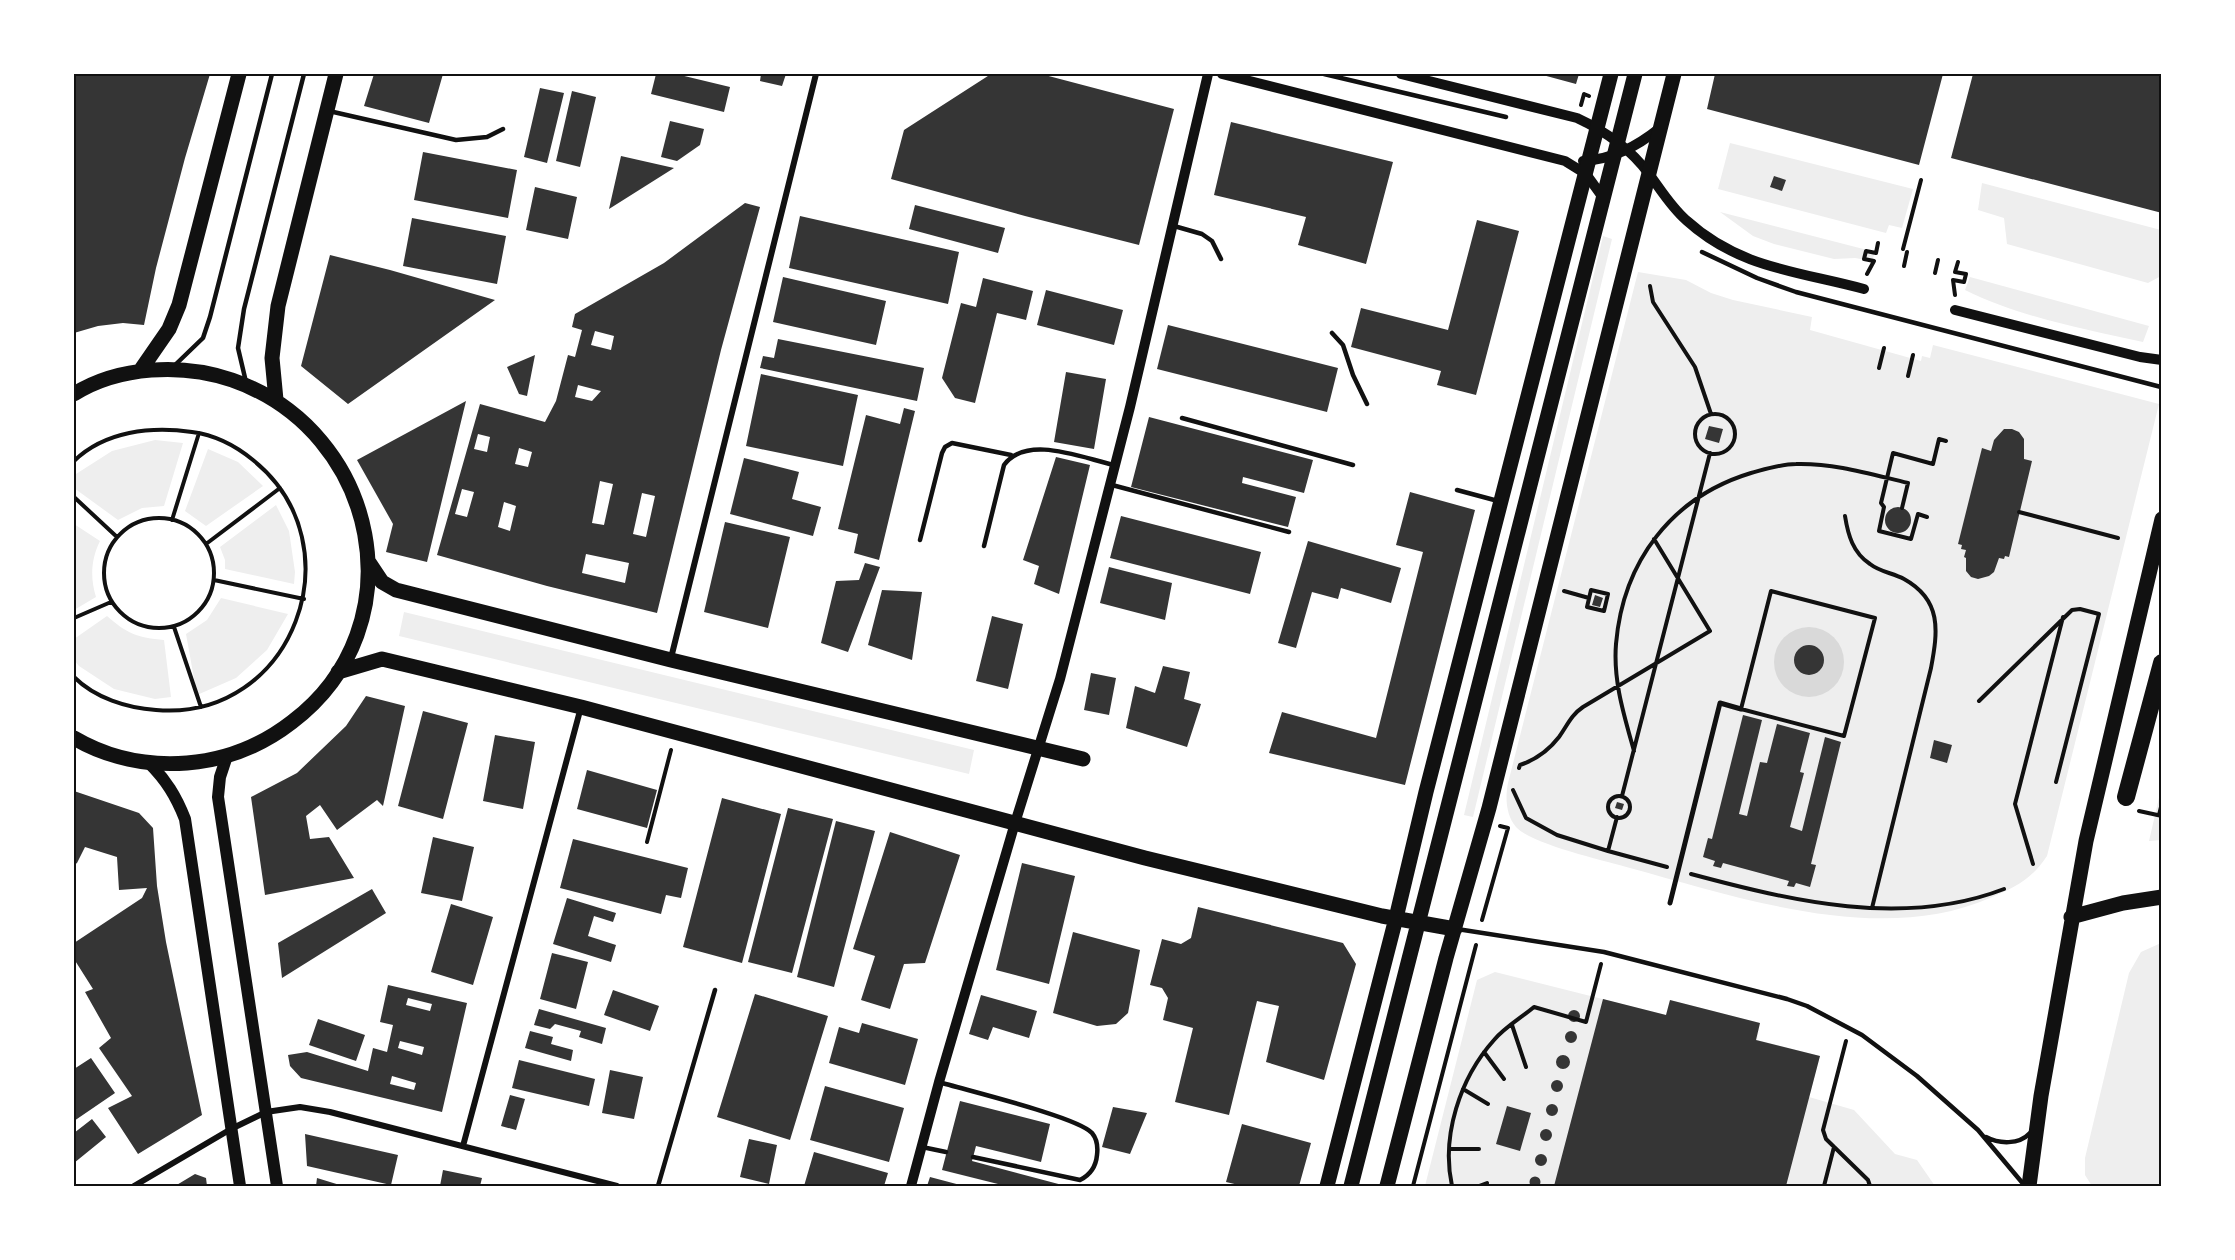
<svg xmlns="http://www.w3.org/2000/svg" width="2235" height="1260" font-family="'Titillium Web',sans-serif">
  <rect width="100%" height="100%" fill="#fff"/>
  <path fill="#eee" d="M1730 143 1913 189 1902 228 1889 225 1886 233 1718 189Z
    M1982 183 2161 230V276L2148 283 2007 244 2004 218 1978 210Z
    M1720 212 1875 252 1872 261 1855 258 1834 259 1774 244 1753 236Z
    M1603 236 1612 239 1473 817 1464 815Z
    M1638 272 1686 280 1711 293 1733 300 1812 317 1810 330 1921 361 1922 356 1930 358 1933 345 2159 404 2047 856C2031 880 2015 887 1990 898 1880 946 1740 898 1630 868 1606 861 1531 844 1516 827 1506 815 1505 798 1508 783Z
    M1970 277 2149 326 2143 342C2083 329 2020 317 1965 290Z
    M155 440 183 443 164 506 142 508 118 520 74 488V477L76 474 112 451Z
    M208 449 238 462 263 486 206 526 185 511Z
    M276 505 289 531 295 572 294 584 225 569V560L220 547Z
    M74 524 100 541C91 559 90 578 96 597L74 610Z
    M221 598 288 614 267 650 236 678 197 695 186 634 207 620Z
    M404 612 974 750 969 774 399 636Z
    M107 616C126 633 138 638 164 640L171 697 155 699 114 689 79 666 74 660V639Z
    M2161 789V840L2149 841Z
    M2161 943V1186H2092L2085 1175V1158L2129 973 2141 952Z
    M1495 972 1666 1015 1670 1000 1760 1023 1757 1040 1820 1056 1809 1097 1854 1110 1895 1154 1917 1160 1935 1186H1425L1477 980Z"/>
  <path fill="#d9d9d9" d="M1774 662a35 35 0 1 1 70 0a35 35 0 1 1-70 0Z"/>
  <path fill="#353535" fill-rule="evenodd" d="M74 74H210L185 158 156 268 144 325 123 323 98 326 74 333Z
    M374 74H443L429 123 364 106Z
    M656 74H676L730 87 724 112 651 94Z
    M761 74H786L782 86 760 81Z
    M991 74H1041L1174 109 1139 245 1025 216 891 179 904 130Z
    M1539 74H1579L1576 84Z
    M1715 74H1943L1919 165 1707 109Z
    M1973 74H2162V213L1951 158Z
    M540 88 564 93 547 163 524 157Z
    M572 91 596 97 580 167 556 161Z
    M670 121 704 129 700 145 677 161 661 157Z
    M1231 122 1393 162 1366 264 1298 245 1306 217 1214 195Z
    M423 152 517 170 508 218 414 200Z
    M621 156 674 168 609 209Z
    M1774 176 1786 180 1782 191 1770 187Z
    M535 187 577 197 568 239 526 230Z
    M745 203 760 207 721 350 657 613 547 586 437 555 480 404 545 422 556 401 568 355 575 357 582 330 572 327 575 314 664 263ZM595 331 614 336 611 350 591 345ZM578 385 601 391 592 401 575 397ZM478 434 490 437 487 452 474 449ZM519 448 532 452 528 467 515 464ZM600 481 613 484 604 525 592 523ZM462 489 474 492 467 517 455 514ZM642 493 655 496 646 537 633 534ZM504 502 516 506 510 531 498 527ZM586 554 629 563 625 583 582 573Z
    M915 205 1005 228 998 253 909 229Z
    M800 216 959 252 948 304 789 268Z
    M412 218 506 236 497 284 403 266Z
    M1477 220 1519 231 1476 395 1437 385 1441 371 1351 347 1361 308 1448 330Z
    M330 255 390 270 495 300 348 404 301 366Z
    M783 277 886 301 876 345 773 322Z
    M983 278 1033 291 1026 320 997 313 975 403 955 398 942 378 961 303 976 307Z
    M1046 290 1123 310 1114 345 1037 325Z
    M1168 325 1338 368 1327 412 1157 369Z
    M778 339 924 368 917 401 760 368 763 356 774 358Z
    M535 355 527 396 519 394 507 367Z
    M1066 372 1106 379 1094 449 1054 442Z
    M761 374 858 395 843 466 746 446Z
    M466 401 427 562 386 552 393 524 357 460Z
    M904 408 915 411 879 560 854 553 858 534 838 529 866 415 900 424Z
    M1149 417 1313 460 1304 493 1243 477 1242 483 1296 497 1288 527 1131 487Z
    M1709 426 1723 429 1719 443 1705 439Z
    M2004 429H2012L2019 432 2024 439V459L2032 461 2009 557 2005 556 2004 559 1999 558 1994 572 1989 576 1978 579 1971 577 1966 571V558L1964 557 1966 550 1961 549 1962 545 1958 544 1982 448 1991 451 1994 440Z
    M1056 457 1090 465 1059 594 1034 584 1039 566 1023 560Z
    M744 458 799 472 792 499 821 507 813 536 730 514Z
    M1410 492 1475 510 1405 785 1269 753 1282 712 1376 738 1423 552 1396 545Z
    M1885 520a13 13 0 1 1 26 0a13 13 0 1 1-26 0Z
    M1121 516 1261 552 1250 594 1110 558Z
    M725 522 790 537 768 628 704 612Z
    M1308 541 1401 568 1391 603 1341 588 1338 599 1312 592 1296 648 1278 643Z
    M865 563 880 567 848 652 821 643 836 581 859 580Z
    M1109 567 1172 583 1165 620 1100 603Z
    M882 590 922 592 912 660 868 645Z
    M1595 595 1603 598 1600 607 1592 605Z
    M992 616 1023 624 1008 689 976 681Z
    M1794 660a15 15 0 1 1 30 0a15 15 0 1 1-30 0Z
    M1163 666 1190 672 1184 699 1201 704 1187 747 1126 728 1135 686 1155 693Z
    M1091 673 1116 678 1109 715 1084 710Z
    M366 696 405 706 383 806 377 800 337 830 320 805 306 816 310 839 329 837 354 878 265 895 251 797 297 773 346 726Z
    M423 711 468 723 443 819 398 806Z
    M1743 715 1762 720 1739 814 1747 816 1760 762 1767 763 1777 724 1810 733 1800 772 1804 773 1790 827 1802 831 1825 737 1841 742 1811 864 1816 865 1810 887 1796 883 1794 887 1787 886 1789 881 1723 863 1721 868 1713 866 1715 861 1703 857 1708 838 1712 839Z
    M495 735 535 742 523 809 483 801Z
    M1934 740 1952 745 1947 763 1930 758Z
    M587 770 657 790 647 828 577 809Z
    M74 791 139 813 153 828 157 886 166 942 202 1115 138 1154 108 1108 132 1096 99 1048 111 1038 85 992 93 989 74 959V943L142 898 147 888 119 890 117 857 85 847 77 863 74 865Z
    M722 798 781 814 742 963 683 947Z
    M1617 802 1624 804 1622 810 1615 808Z
    M788 808 833 819 792 973 748 962Z
    M836 821 875 831 834 987 797 977Z
    M890 832 960 855 925 963 904 964 890 1009 861 1000 875 956 853 949Z
    M433 837 474 847 462 901 421 893Z
    M573 839 688 868 681 898 666 895 661 914 560 888Z
    M1022 863 1075 876 1049 984 996 970Z
    M372 889 386 913 282 978 278 943Z
    M567 898 616 913 613 922 594 916 588 936 616 945 611 962 553 944Z
    M451 904 493 917 473 985 431 972Z
    M1198 907 1343 943 1356 964 1324 1080 1266 1062 1279 1006 1257 1001 1229 1115 1175 1102 1193 1028 1163 1020 1168 998 1162 988 1150 985 1162 939 1181 944 1191 938Z
    M1073 932 1140 950 1128 1013 1116 1024 1097 1026 1053 1013Z
    M552 953 588 962 576 1009 540 999Z
    M388 985 467 1003 442 1112 301 1078 290 1066 288 1055 307 1052 368 1071 373 1048 387 1052 393 1025 380 1022ZM408 998 432 1004 430 1011 406 1005ZM400 1041 424 1047 422 1055 398 1048ZM392 1076 416 1083 414 1090 390 1084Z
    M613 990 659 1006 650 1031 604 1015Z
    M755 994 828 1016 790 1140 717 1117Z
    M981 995 1037 1011 1029 1038 993 1027 988 1040 969 1034Z
    M1603 999 1666 1015 1670 1000 1760 1023 1756 1040 1820 1056 1786 1186H1554Z
    M539 1009 606 1028 602 1044 579 1037 581 1031 555 1024 550 1029 534 1025Z
    M1568 1016a6 6 0 1 1 12 0a6 6 0 1 1-12 0Z
    M318 1019 365 1035 356 1061 309 1045Z
    M862 1023 918 1039 905 1085 829 1063 839 1027 859 1033Z
    M1565 1037a6 6 0 1 1 12 0a6 6 0 1 1-12 0Z
    M530 1031 553 1037 551 1044 573 1050 571 1061 525 1048Z
    M1556 1062a7 7 0 1 1 14 0a7 7 0 1 1-14 0Z
    M91 1058 115 1093 74 1121V1069Z
    M519 1060 595 1079 589 1106 512 1088Z
    M610 1070 643 1077 634 1119 602 1113Z
    M1551 1086a6 6 0 1 1 12 0a6 6 0 1 1-12 0Z
    M825 1086 904 1108 889 1162 810 1140Z
    M510 1095 525 1099 516 1130 501 1126Z
    M960 1101 1050 1124 1041 1162 976 1146 972 1161 1066 1186H1006L942 1170Z
    M1546 1110a6 6 0 1 1 12 0a6 6 0 1 1-12 0Z
    M1507 1106 1531 1113 1520 1151 1496 1144Z
    M1113 1107 1147 1113 1130 1154 1102 1147Z
    M92 1119 106 1137 74 1163V1133Z
    M1242 1124 1311 1143 1299 1186H1243L1226 1182Z
    M1540 1135a6 6 0 1 1 12 0a6 6 0 1 1-12 0Z
    M305 1134 398 1155 391 1185 307 1166Z
    M749 1139 777 1145 769 1184 740 1177Z
    M814 1152 888 1173 884 1186H804Z
    M1535 1160a6 6 0 1 1 12 0a6 6 0 1 1-12 0Z
    M443 1170 482 1178 480 1186H440Z
    M195 1174 206 1178 207 1186H175Z
    M1529.5 1182a5.5 5.5 0 1 1 11 0a5.5 5.5 0 1 1-11 0Z
    M930 1177 964 1186H927Z
    M317 1178 343 1186H316Z"/>
  <g fill="none" stroke-linecap="round" stroke-linejoin="round">
    <path stroke="#111" stroke-width="4" d="M1581 105 1584 94 1589 96
      M1903 249 1921 180
      M1904 266 1907 252
      M1935 273 1938 260
      M1867 274 1874 261 1864 259 1866 251 1876 253 1878 243
      M1650 286 1653 302 1695 367 1711 414
      M1955 295 1953 280 1964 282 1966 274 1955 272 1958 262
      M1879 368 1884 348
      M1908 376 1913 355
      M1695 434a20 20 0 1 1 40 0a20 20 0 1 1-40 0Z
      M74 461C105 431 151 426 192 432 215 435 236 446 253 460 359 545 293 722 156 710 127 708 95 698 74 677
      M74 497 117 537
      M2019 512 2118 538
      M1845 516C1848 535 1853 553 1870 564 1880 572 1893 573 1904 579 1942 600 1938 631 1931 668L1872 908
      M1927 517 1918 514 1911 539 1879 531 1884 507 1881 503 1893 453 1933 464 1939 439 1946 441
      M104 573a55 55 0 1 1 110 0a55 55 0 1 1-110 0Z
      M172 520 199 433
      M206 544 280 488
      M214 580 304 599
      M1591 590 1608 594 1604 611 1587 607Z
      M1564 591 1589 598
      M1771 591 1875 618 1844 736 1741 709Z
      M74 618 111 602
      M174 627 201 707
      M1979 701 2072 610 2080 609 2099 614 2056 782
      M1634 751C1624 715 1613 681 1616 644 1623 561 1672 497 1751 473 1766 469 1781 464 1796 464 1835 463 1870 474 1908 483L1902 508
      M1519 768 1520 765C1535 760 1549 750 1559 737 1567 726 1571 715 1583 707L1710 631 1654 539
      M1513 790 1526 818 1557 835 1608 851
      M1622 796 1710 453
      M1608 807a11 11 0 1 1 22 0a11 11 0 1 1-22 0Z
      M2139 811 2162 816
      M2159 815 2162 803
      M1617 817 1608 851 1667 867
      M647 842 671 750
      M2033 864 2015 804 2063 617
      M1691 874C1792 901 1903 928 2004 889
      M1482 920 1508 828 1500 826
      M1512 1025 1526 1067
      M1846 1041 1823 1130 1826 1139 1868 1180 1870 1186
      M1484 1052 1504 1079
      M1463 1089 1488 1104
      M1450 1149H1479
      M1413 1186 1476 945
      M1452 1186C1441 1136 1460 1078 1494 1040 1505 1027 1521 1018 1534 1007L1586 1022 1601 964
      M1479 1186 1487 1183
      M1824 1186 1834 1147"/>
    <path stroke="#111" stroke-width="4.5" d="M1324 74 1506 117
      M329 111 456 140 487 137 503 129
      M1174 226 1202 234 1212 241 1221 259
      M1702 252 1757 278 1796 292 2161 387
      M1332 333 1343 345 1353 375 1367 404
      M175 365 203 338 210 317 272 74
      M246 382 238 348 244 309 304 74
      M1182 418 1353 465
      M1112 485 1289 532
      M1457 490 1498 501
      M920 540 942 453 945 447 952 443 1011 455
      M984 546 1004 465C1027 434 1082 458 1114 465
      M1457 929 1604 952 1787 999 1807 1006 1862 1035 1917 1076 1978 1130 2025 1186
      M939 1082C965 1090 1078 1117 1092 1133 1097 1139 1098 1147 1097 1155 1096 1166 1090 1175 1080 1180L973 1157
      M1986 1137C1999 1144 2019 1145 2030 1133
      M922 1147 946 1152
      M658 1186 715 990"/>
    <path stroke="#111" stroke-width="5" d="M1670 903 1720 703 1741 709"/>
    <path stroke="#111" stroke-width="6" d="M671 658 816 74
      M463 1146 581 707
      M134 1186 231 1129 266 1112 300 1107 330 1112 617 1186"/>
    <path stroke="#111" stroke-width="10" d="M1222 74 1565 161 1586 174 1604 199
      M1401 74 1577 118C1605 131 1630 148 1649 174 1661 190 1671 207 1686 220 1740 269 1798 271 1864 289
      M1583 161C1613 159 1636 147 1660 128
      M1955 310 2140 357 2162 360
      M911 1186 939 1082 1015 823 1060 679 1130 407 1208 74"/>
    <path stroke="#111" stroke-width="12" d="M227 756 220 777 218 797 277 1186
      M149 763C166 780 176 796 185 819L240 1186"/>
    <path stroke="#111" stroke-width="15" d="M140 371 169 329 179 305 239 74
      M74 394C119 366 182 363 232 380 379 431 419 626 292 722 261 746 226 760 187 763 148 766 108 758 74 738
      M276 400 272 358 278 306 336 74
      M368 561 382 582 396 590 671 660 1083 759
      M338 672 382 659 581 707 1145 858 1382 916 1455 929
      M2071 917 2123 903 2162 897
      M1327 1186 1396 918 1426 792 1611 74
      M1351 1186 1635 74
      M1387 1186 1446 958 1489 808 1674 74
      M2029 1186 2041 1096 2086 841 2162 519"/>
    <path stroke="#111" stroke-width="18" d="M2126 797 2162 663"/>
  </g>
  <rect width="2235" height="1260" fill="none" stroke="#ffffff" stroke-width="150"/>
  <rect x="75" y="75" width="2085" height="1110" fill="none" stroke="#111" stroke-width="2"/>
</svg>
